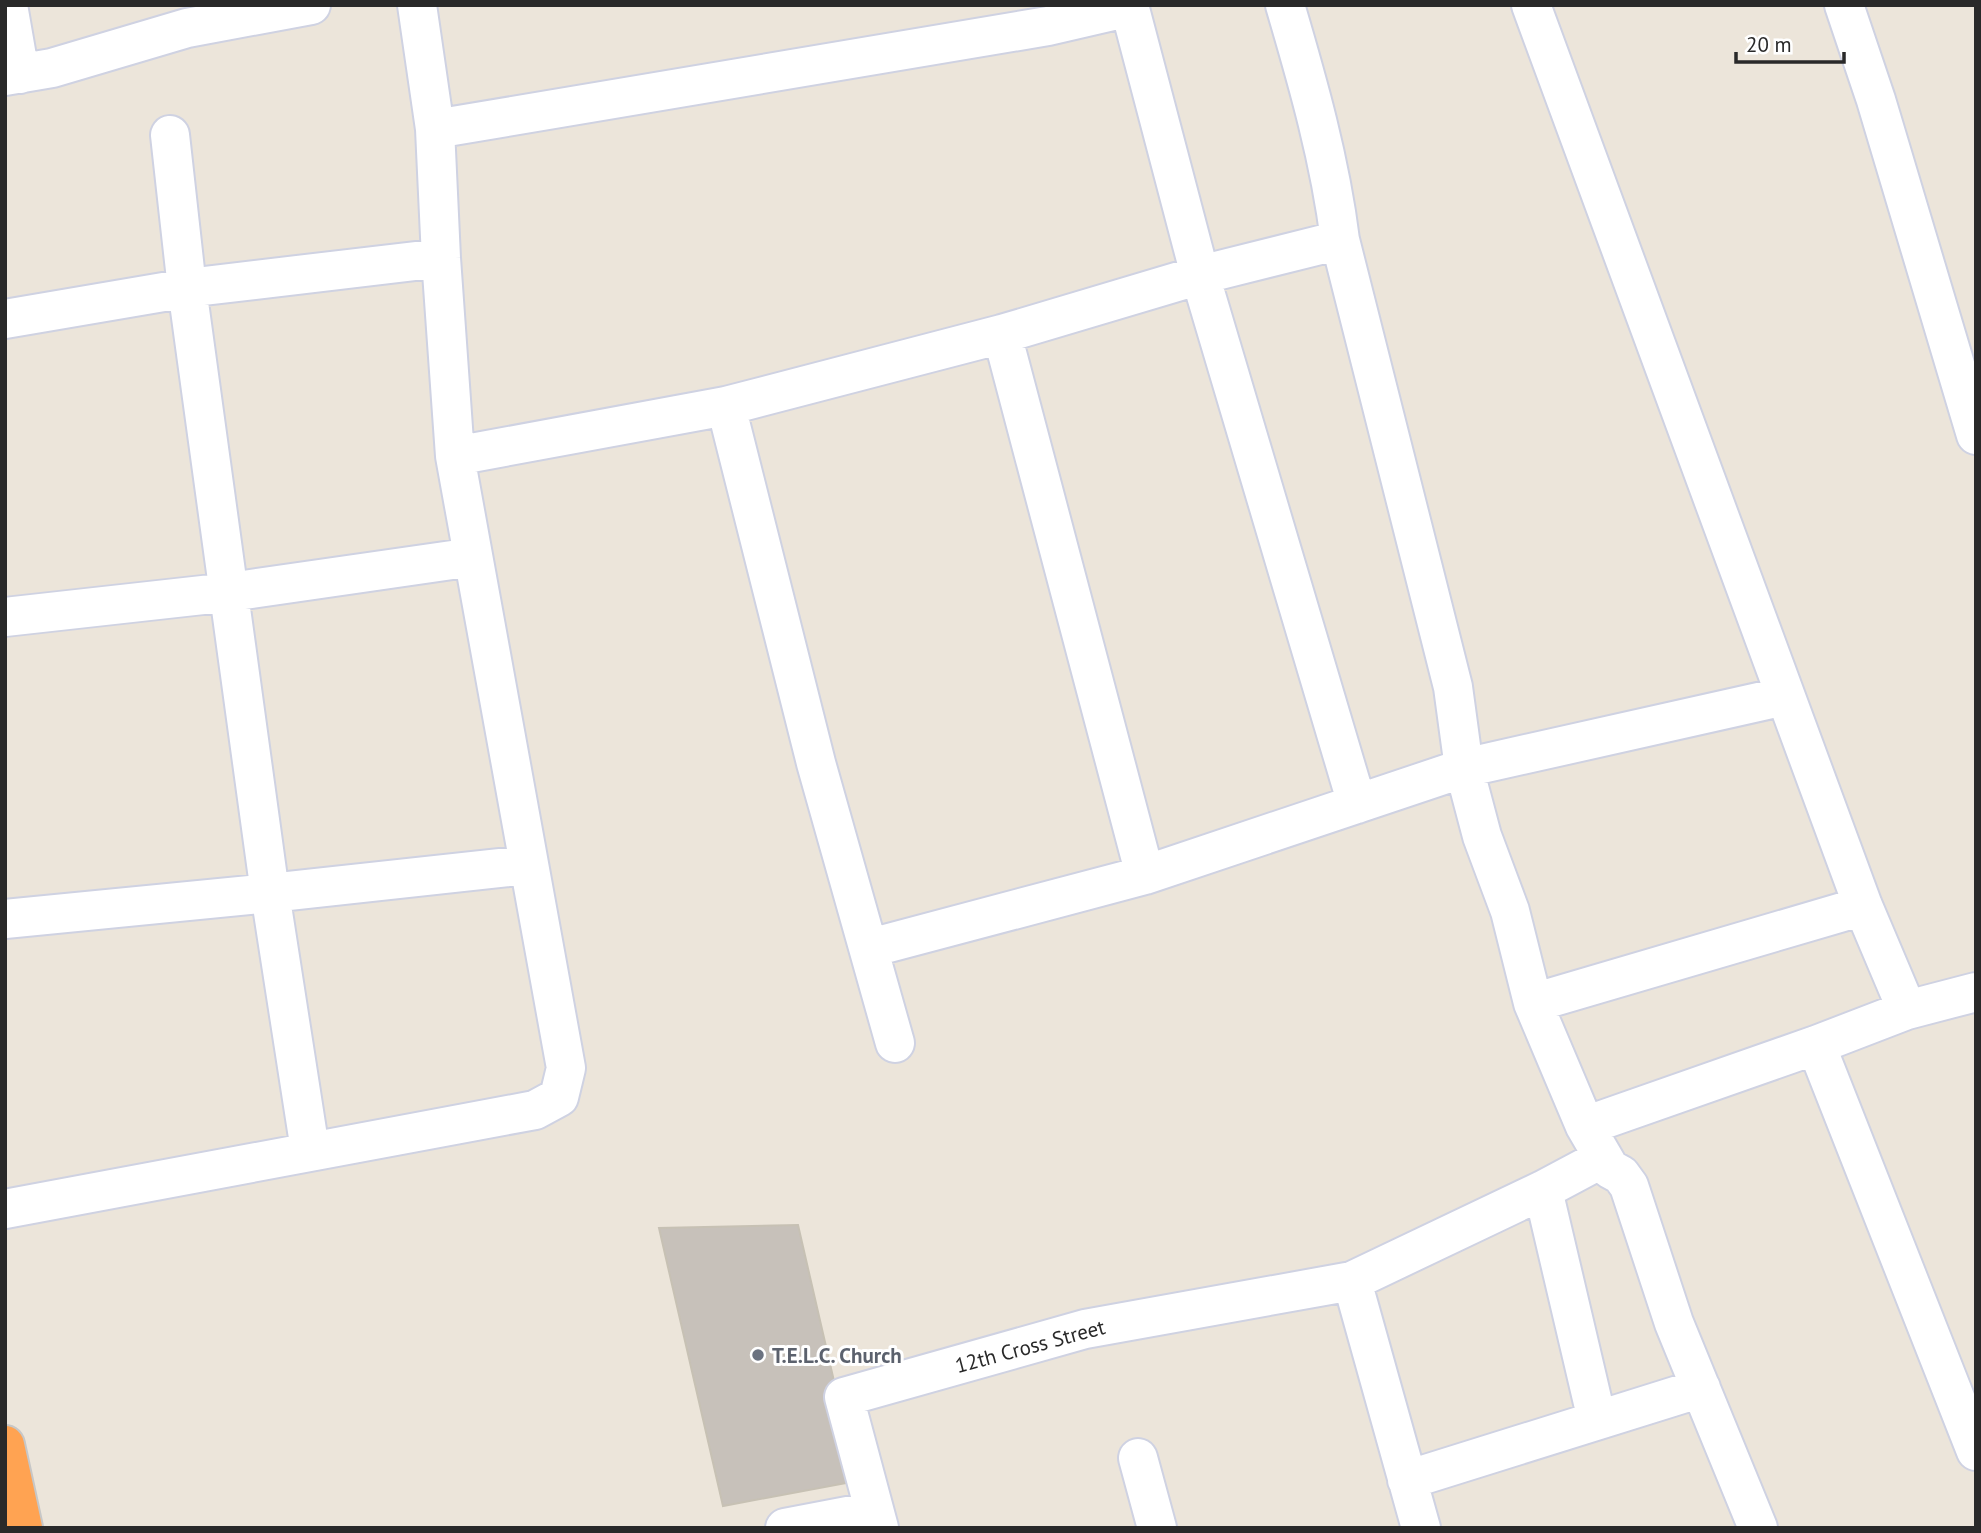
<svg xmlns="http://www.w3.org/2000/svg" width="1981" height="1533" font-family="'PT Sans',sans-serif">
  <rect width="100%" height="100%" fill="#ece5da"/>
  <path fill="#c7c1ba" stroke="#c7c1b4" stroke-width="2" d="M798 1225 857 1481 723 1506 659 1228Z"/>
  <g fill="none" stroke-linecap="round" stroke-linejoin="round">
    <g stroke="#cfd2e2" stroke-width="42">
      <path id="street" d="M8 5 20 74
        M417 5 435 129 1048 26 1130 7
        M1129 5 1200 275 1357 804
        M1285 5C1308 83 1330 160 1340 240L1453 687 1464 768 1482 836 1510 911 1533 1003 1585 1126 1610 1169 1621 1175 1629 1186 1674 1323 1758 1528
        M1531 5 1863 906 1907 1010
        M1844 5 1876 100 1976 435
        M5 76 52 68 187 28 311 5
        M170 135 187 288 270 893 310 1150
        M5 319 187 288 441 258
        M1002 334 1145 875
        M726 406 816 763 895 1043
        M455 456 726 406 1002 334 1200 275 1340 240
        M5 617 230 592 473 557
        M5 919 270 893 527 865
        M870 948 1145 875 1464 768 1785 696
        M1533 1003 1863 906
        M1816 1045 1976 1451
        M1585 1126 1816 1045 1907 1010 1976 992
        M1543 1190 1597 1420
        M5 1209 535 1110 559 1097 566 1068 455 456 441 258 435 129
        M1138 1458 1157 1528
        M1407 1480 1701 1388
        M785 1528 874 1511
        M879 1528 844 1397 1085 1329 1352 1281
        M1421 1528 1352 1281 1543 1190 1603 1158"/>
    </g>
    <g stroke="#c7c7c7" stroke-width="42">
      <path id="highway" d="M5 1445 23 1528"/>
    </g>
    <use href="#street" stroke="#fff" stroke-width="38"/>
    <use href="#highway" stroke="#ffa352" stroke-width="38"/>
  </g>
  <circle fill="#6b7280" stroke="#fff" stroke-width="2.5" cx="758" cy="1355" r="7"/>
  <g text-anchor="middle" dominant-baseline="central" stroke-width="6" stroke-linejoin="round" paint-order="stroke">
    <g font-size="21" fill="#292929" stroke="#fff">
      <text transform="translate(1030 1346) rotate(-15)">12th Cross Street</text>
    </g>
    <g font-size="21" font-weight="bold" fill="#5b616d" stroke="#fff" text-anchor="start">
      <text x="772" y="1355">T.E.L.C. Church</text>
    </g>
  </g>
  <rect width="1981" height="1533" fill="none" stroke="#292929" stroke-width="14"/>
  <path d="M1736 52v10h108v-10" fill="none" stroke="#292929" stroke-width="3.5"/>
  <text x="1746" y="52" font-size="21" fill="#292929" stroke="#ffffff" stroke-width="5" paint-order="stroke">20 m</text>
</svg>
